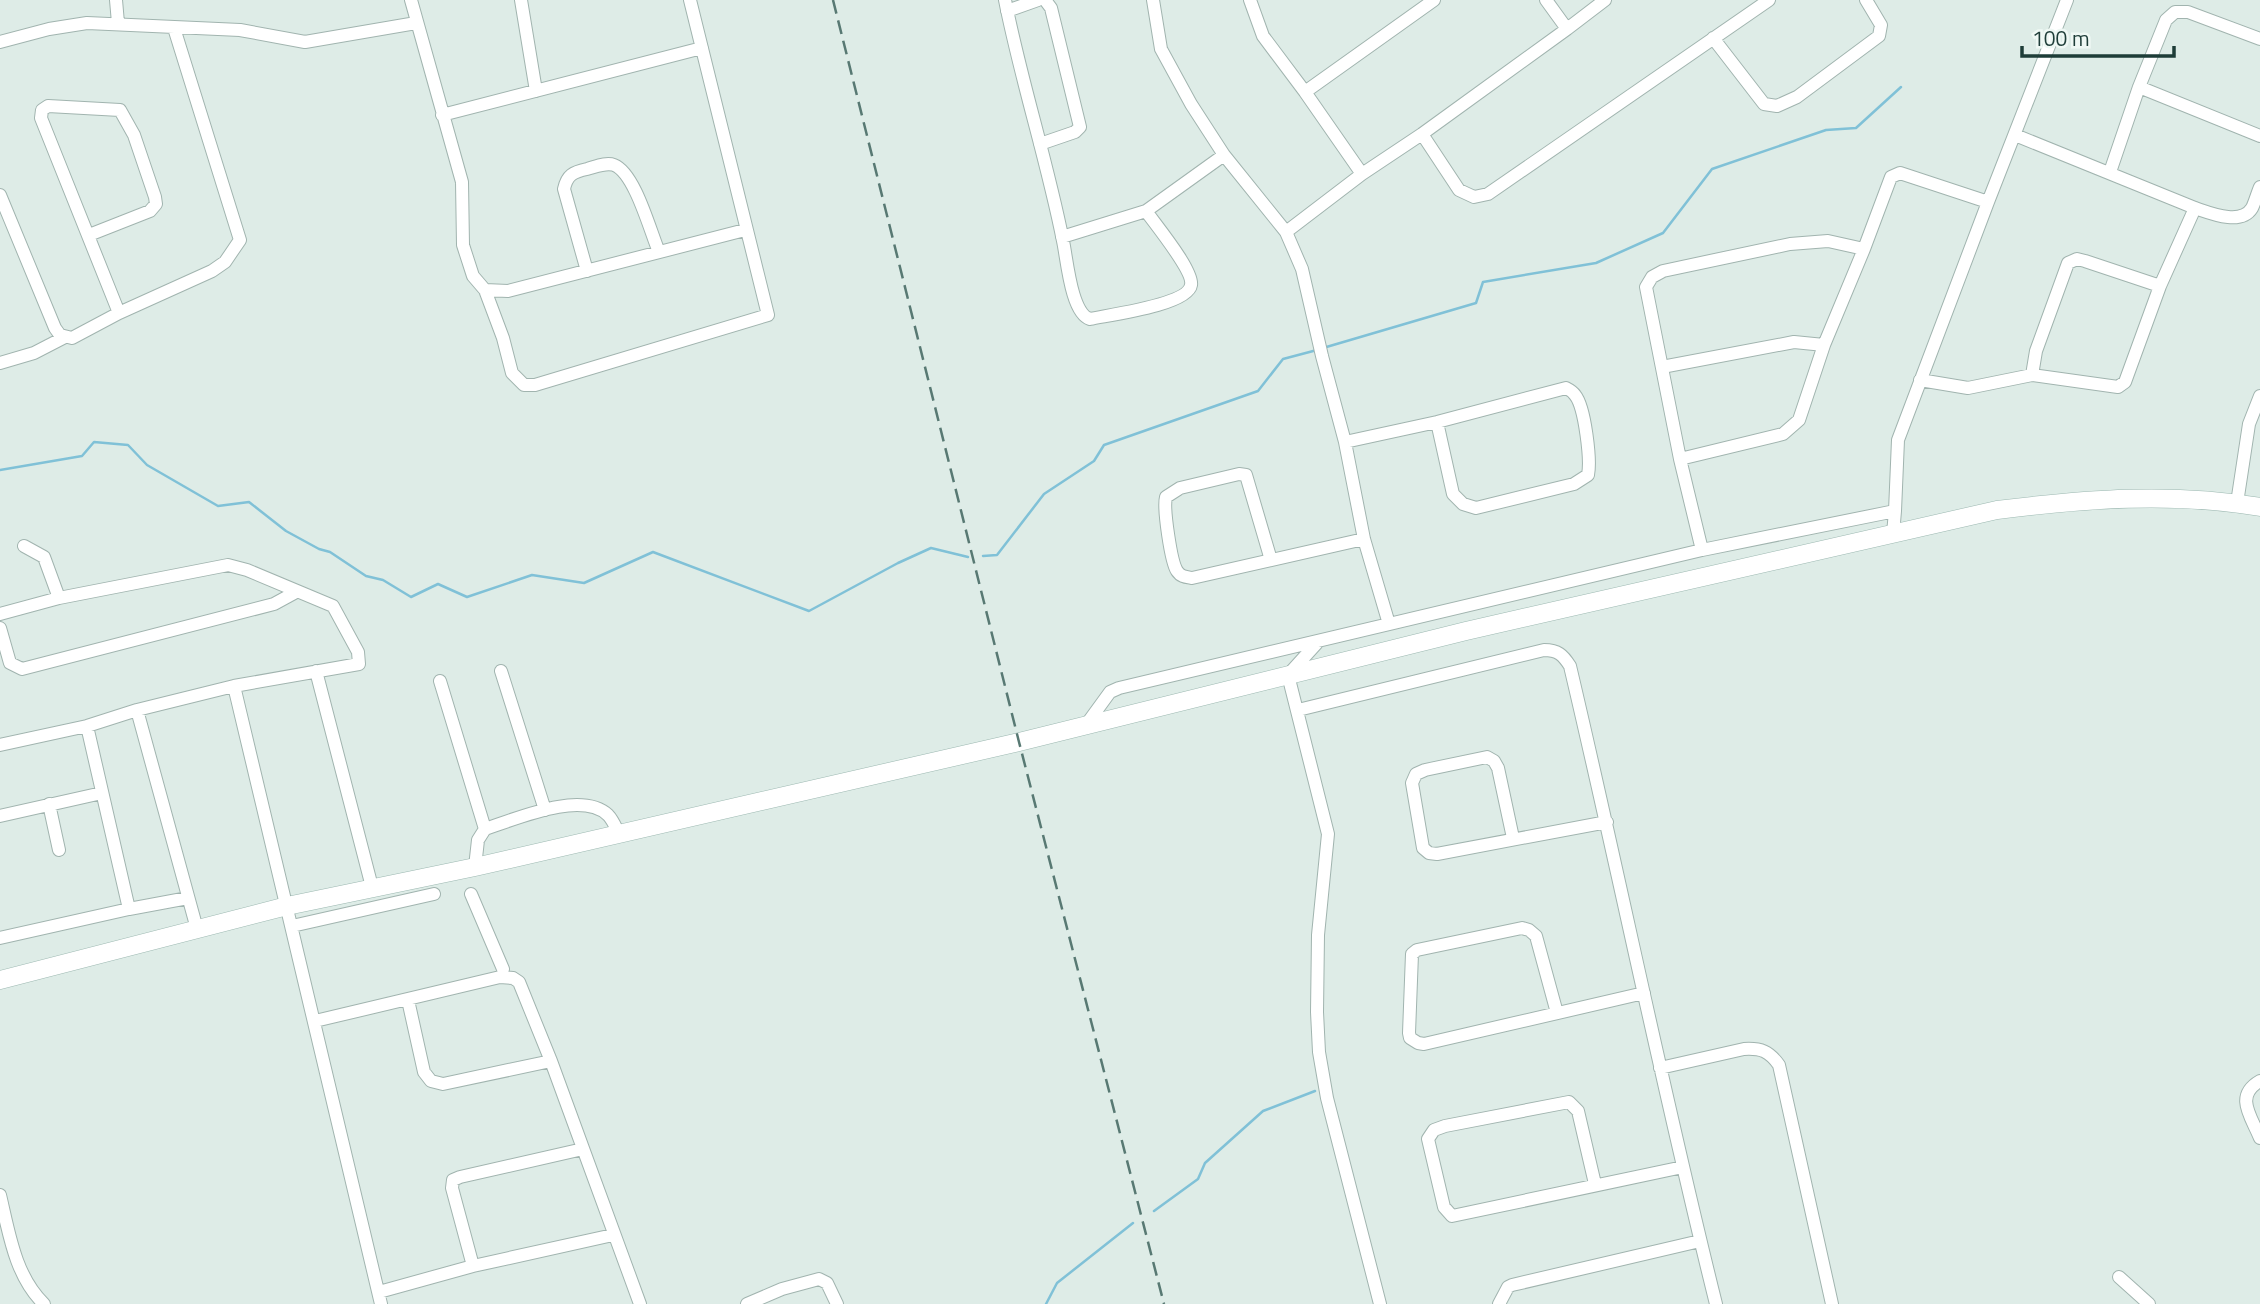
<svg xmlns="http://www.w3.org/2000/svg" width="2260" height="1304" font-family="'Titillium Web',sans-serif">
  <rect width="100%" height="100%" fill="#deece7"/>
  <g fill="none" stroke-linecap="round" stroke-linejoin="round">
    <path stroke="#80c1d7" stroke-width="2.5" d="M1323 348 1476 303 1483 282 1596 263 1663 233 1712 169 1826 130 1856 128 1901 87
      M0 470 82 456 94 442 128 445 147 465 218 506 249 502 286 531 319 549 330 552 366 576 383 580 411 597 438 584 467 597 532 575 584 583 653 552 809 611 898 563 931 548 968 557
      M983 556 997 555 1044 494 1094 461 1104 445 1258 391 1283 359 1317 350
      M1154 1211 1198 1179 1205 1163 1263 1111 1315 1091
      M1046 1304 1057 1283 1133 1223"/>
    <g stroke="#a1b4af" stroke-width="14">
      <path id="street" d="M116 0 118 23
        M411 0 462 182 463 245 473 276 485 290 503 338 512 373 524 385H535L768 315 690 0
        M521 0 536 91
        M1005 0C1021 81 1047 160 1063 241 1067 259 1071 313 1090 319 1108 315 1188 305 1191 285 1194 271 1155 224 1146 211L1224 155
        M1153 0 1161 49 1191 104 1224 155 1286 232 1302 269 1322 356 1345 442 1364 539 1389 624
        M1250 0 1263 36 1305 92
        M1546 0 1567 29 1605 0
        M1007 11 1038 0
        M1567 29 1422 134 1459 190 1474 197 1488 194 1769 0
        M1713 38 1764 104 1777 106 1797 97 1879 36 1881 25 1866 0
        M0 42 49 29 87 23 240 30 305 42 416 23
        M2139 87 2260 136
        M442 115 702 48
        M2015 135 2195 208C2210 213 2241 226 2252 208 2255 202 2257 194 2260 187
        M1040 144 1075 132 1080 127 1051 8 1045 0
        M2110 172 2139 87 2166 20 2175 12H2188L2260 39
        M1362 174 1305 92 1434 0
        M0 195 55 328 60 335 72 338 119 313 212 271 225 262 240 240 174 28
        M1286 232 1362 174 1422 134
        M89 235 150 211 156 204 155 197 134 135 120 110 48 106 42 110 41 118 119 313
        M1062 237 1146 211
        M1864 249 1891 177 1900 173 1988 202
        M587 271 564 189C567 175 573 172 587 169 595 167 606 162 614 165 635 173 650 231 659 252
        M485 290 508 291 745 230
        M0 363 34 353 65 337
        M1662 367 1794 342 1824 345
        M2032 375 2036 351 2068 263 2077 259 2085 261 2160 286
        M1920 380 1968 388 2032 375 2118 387 2125 382 2160 286 2195 208
        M1345 442 1437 422 1566 388C1570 390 1573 392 1575 395 1585 407 1591 460 1588 475L1574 484 1476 508 1463 504 1453 494 1437 422
        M1680 459 1783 434 1799 420 1824 345 1864 249 1828 241 1790 244 1663 271 1652 277 1646 287 1680 459 1702 550
        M2237 503 2249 424 2260 396
        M1895 511 1898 440 1988 202 2067 0
        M24 546 44 557 59 598
        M1271 560 1246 475 1239 474 1180 488 1166 497C1163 508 1171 562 1177 571 1181 577 1186 577 1192 578L1364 539
        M0 614 59 598 228 565 247 570 333 606 358 652 359 664 234 686 137 710
        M0 628 10 663 22 669 274 604 296 592
        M1317 643 1288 675 1328 834 1318 935 1317 1012 1319 1052 1327 1098 1380 1304
        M316 671 372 887
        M501 671 545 810
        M440 681 485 829
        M234 686 381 1304
        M1298 710 1544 650C1558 650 1563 655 1570 666 1620 878 1663 1092 1716 1304
        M1086 725 1110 692 1119 688 1702 550 1895 511 1893 534
        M87 726 129 909 188 898
        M0 745 87 726 137 710 197 929
        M49 804 59 850
        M0 816 102 793
        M1513 838 1498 768 1494 761 1487 757 1425 770 1416 774 1412 783 1423 848 1429 853 1437 854 1607 822
        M475 867 478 840 485 829C516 819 581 790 608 815 613 820 616 828 619 834
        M471 894 503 969
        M292 926 434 894
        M0 938 129 909
        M408 1000 424 1072 431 1081 443 1084 551 1061
        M1557 1013 1536 936 1529 930 1522 928 1417 950 1412 954 1409 1033 1410 1038 1418 1043 1424 1044 1644 993
        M315 1021 500 977 513 978 519 982 551 1061 640 1304
        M1660 1068 1744 1049C1761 1048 1769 1051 1779 1065L1832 1304
        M2260 1081C2234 1096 2251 1116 2260 1138
        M583 1149 460 1177 453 1180 452 1188 473 1266 613 1235
        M1595 1184 1578 1111 1569 1102 1445 1126 1434 1130 1428 1139 1444 1207 1452 1216 1683 1167
        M0 1195C9 1233 15 1276 44 1304
        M2119 1277 2149 1304
        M379 1292 473 1266
        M747 1304 782 1289 819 1279 827 1283 837 1304
        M1499 1304 1508 1287 1512 1285 1700 1241"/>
    </g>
    <g stroke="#9cb8b1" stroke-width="19">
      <path id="secondary" d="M0 980 287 906 475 867 1019 742 1466 631 1997 510C2085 499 2172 492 2260 507"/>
    </g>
    <use href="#street" stroke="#fff" stroke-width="12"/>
    <use href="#secondary" stroke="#fff" stroke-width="18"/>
    <path stroke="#587973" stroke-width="2.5" stroke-dasharray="14 7" stroke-linecap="butt" d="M833 0 1019 742 1164 1304"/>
  </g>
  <path d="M2022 46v10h152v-10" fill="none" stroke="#1e3d38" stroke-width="3.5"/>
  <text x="2032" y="46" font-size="21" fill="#1e3d38" stroke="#eff8f4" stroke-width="5" paint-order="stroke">100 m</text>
</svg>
